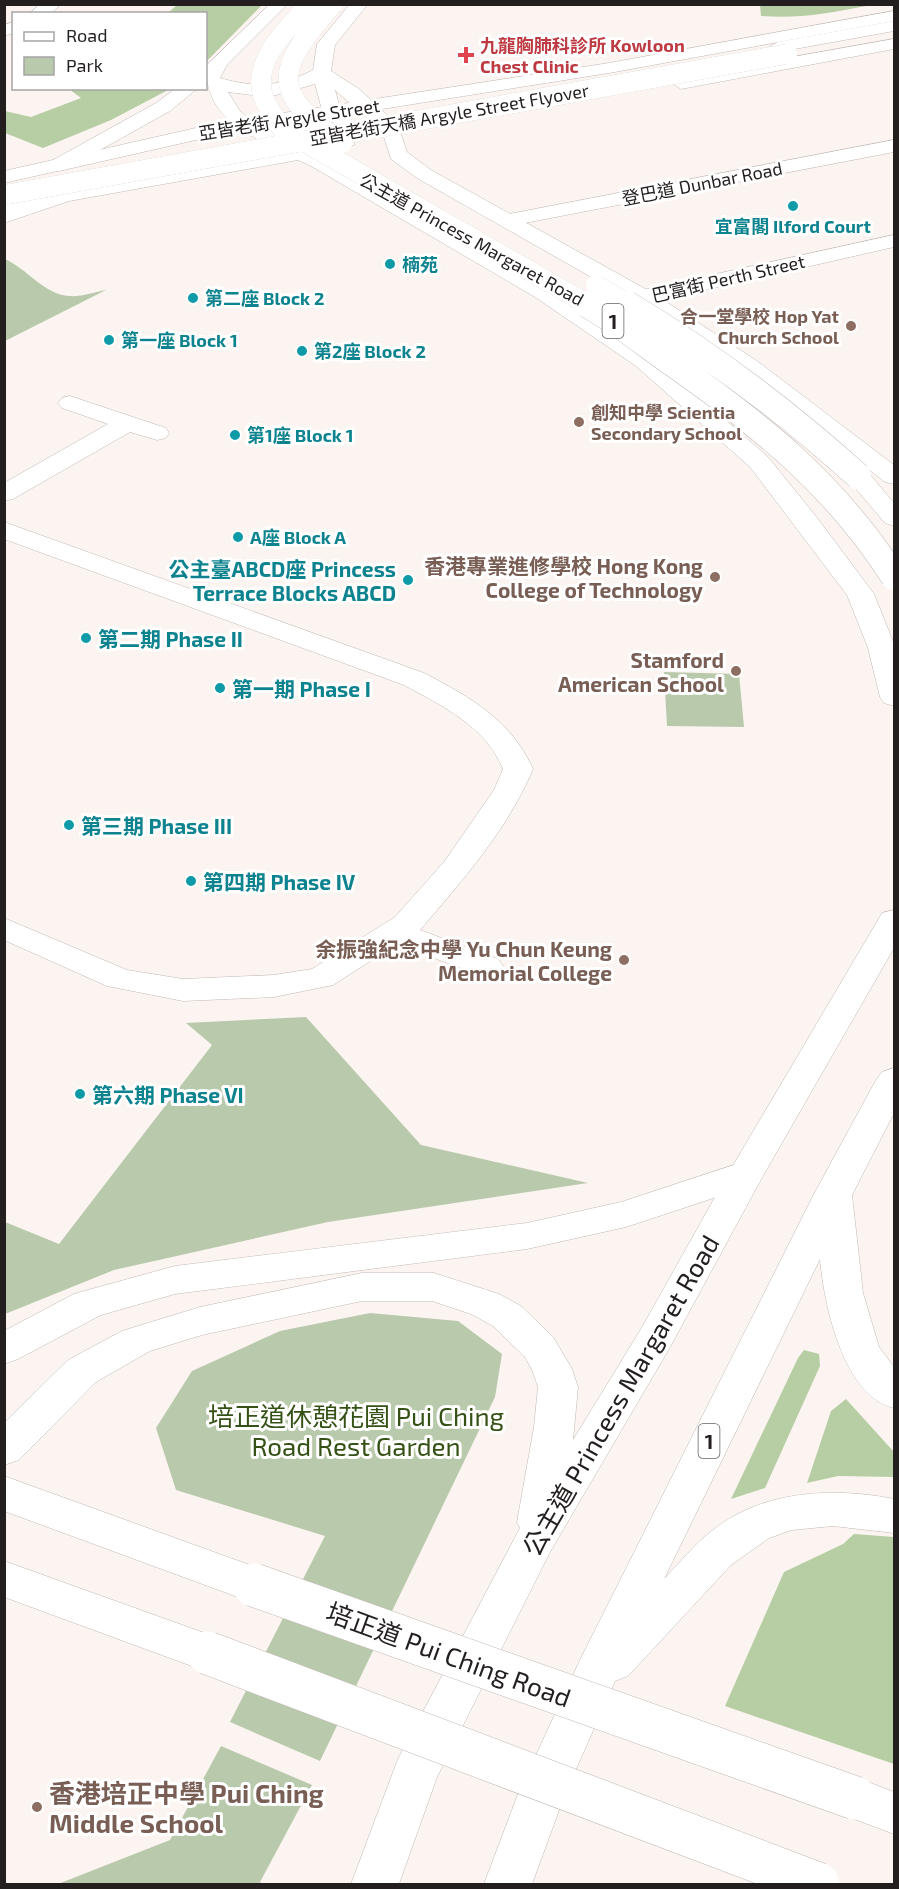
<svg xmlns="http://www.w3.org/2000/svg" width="899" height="1889" font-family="'Exo 2','Noto Sans TC',sans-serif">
  <rect width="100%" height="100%" fill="#fcf4f0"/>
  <path fill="#b9c9ab" d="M5 259C26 268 45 295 69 296 81 297 95 292 106 290L5 341Z
    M664 672 739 674 744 727 667 726Z
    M306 1017 421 1145 588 1183 328 1222 114 1270 5 1314V1222L59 1244 212 1045 186 1023Z
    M370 1313 458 1321 502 1354 495 1397 320 1761 230 1722 325 1536 176 1490 156 1428 192 1371 280 1331Z
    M221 1746 312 1785 260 1882 263 1884H58L170 1840Z"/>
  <path fill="#b7cea4" d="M864 4 866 6C831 13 797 19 761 16L760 5Z
    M177 5V4L262 5 206 62V14L168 13Z
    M69 89H170L111 120 43 148 5 133V111L31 117 81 98Z
    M804 1350 819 1354 820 1366 765 1488 731 1499 798 1358Z
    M846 1399 894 1452V1477L838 1476 807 1483 831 1411Z
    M854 1534 894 1537V1764L725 1706 784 1572 843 1544Z"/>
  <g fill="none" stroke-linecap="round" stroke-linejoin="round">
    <g stroke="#c1b9b6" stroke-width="1">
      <path id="street" d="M40 4H61L50 14H29Z
        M14 22V33L4 36V25Z
        M894 140V152L509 226 502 224 499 220 502 216 509 214Z
        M894 235V247L643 304 612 308 604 306 601 301 604 296 643 290Z
        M70 396 166 428 169 433 166 438 157 440 130 432 13 499 4 501V483L108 424 62 408 58 403 62 398Z
        M4 522 424 673C470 697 511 720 533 769 508 829 462 881 420 930L498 959 503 966 498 973 486 976 474 973 397 944 333 985 274 997 183 1001 107 986 4 940V918L127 970 183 979 274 975 312 969 395 917 444 862 494 790 503 769C485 726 444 707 404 685L4 539Z"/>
    </g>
    <g stroke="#c1b9b6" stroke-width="1">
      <path id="secondary" d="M894 11V21L609 73 218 135 59 171 52 169 49 165 52 161 59 159 218 123 609 63Z
        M894 39V49L681 89 672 83 681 77Z
        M65 190 72 192 75 196 72 200 4 213V201Z
        M4 1476 269 1572 276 1585 269 1598 254 1603 4 1511Z
        M4 1561 224 1640 230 1653 224 1666 208 1672 4 1597Z
        M855 1777 894 1792V1834L838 1813 831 1798 838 1783Z"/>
    </g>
    <g stroke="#c1b9b6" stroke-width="1">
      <path id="primary" d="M270 4H288L227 65 220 78C254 88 281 87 313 70L317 44 350 4H368L335 45 331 71 359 89 398 125 407 152 431 170 651 292 757 361 894 465V484L885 482 741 371 635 302 417 178 391 159 382 131 335 90 340 108 358 127 354 145 332 152 322 146 325 142 338 138V128L322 110 315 84 269 97 228 92 240 111 251 121 303 147 316 148 317 154 551 287 652 356 768 457 818 519 874 594 894 644V706L884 703 880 697 868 648 847 595 750 467 636 366 535 297 311 166 298 160 69 201 4 223V210L65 190 281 151C242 132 206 116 206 66Z
        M894 21V31L778 52 769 47 778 42Z
        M176 88H198L170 111 66 169 4 183V171L53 160 156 103Z
        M746 1161 759 1165 764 1174 759 1183 626 1227 527 1249 175 1294 101 1315 18 1359 4 1364V1331L74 1294 88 1290 175 1266 527 1223 621 1202Z"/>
    </g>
    <g stroke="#c1b9b6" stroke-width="1">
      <path id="highway" d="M858 468 867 471 894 503V526L885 523 845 476 849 471Z
        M894 910V948L764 1174 669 1349 550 1552 437 1777 399 1884H351L398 1759 520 1528 517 1522 534 1427 538 1387 532 1370 525 1357 493 1326 471 1314 432 1301H362L202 1335 150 1351 96 1382 19 1460 4 1465V1423L68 1360 122 1331 200 1307 362 1273H434L499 1294 521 1306 553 1337 572 1369 578 1387 573 1440 641 1329 728 1174 878 920 882 913Z
        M894 1068V1113L852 1195 863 1293 879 1347 894 1367V1408C843 1396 824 1304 820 1259L664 1579C680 1563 694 1544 713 1530 763 1490 834 1487 894 1499V1533L833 1526 792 1530 769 1538 731 1565 628 1676 615 1681 565 1794 532 1884H484L518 1794 579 1662 814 1194 876 1080 882 1072Z"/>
    </g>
    <use href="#street" fill="#fff" fill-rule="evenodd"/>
    <use href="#secondary" fill="#fff" fill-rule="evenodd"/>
    <use href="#primary" fill="#fff" fill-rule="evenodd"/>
    <use href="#highway" fill="#fff" fill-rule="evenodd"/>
    <g stroke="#c1b9b6" stroke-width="44" stroke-linecap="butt">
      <path id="secondary-bridge" d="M254 1585 855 1798
        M208 1653 818 1884"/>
    </g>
    <g stroke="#c1b9b6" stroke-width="20" stroke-linecap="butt">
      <path id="primary-bridge" d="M4 195 787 54"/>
    </g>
    <g stroke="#c1b9b6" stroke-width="20" stroke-linecap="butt">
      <path id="highway-bridge-far1" d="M310 4C288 28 252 60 263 96 267 108 276 118 282 129L589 305
        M333 4C277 68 267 91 342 143
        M596 285 630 305"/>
    </g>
    <g stroke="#c1b9b6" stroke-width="27" stroke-linecap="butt">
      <path id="highway-bridge" d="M586 304C615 320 641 341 669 361 758 423 835 484 894 577
        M627 304C710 354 786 411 858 476"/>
    </g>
    <use href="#secondary-bridge" stroke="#fff" stroke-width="43"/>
    <use href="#primary-bridge" stroke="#fff" stroke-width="20"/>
    <use href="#highway-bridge-far1" stroke="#fff" stroke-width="20"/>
    <use href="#highway-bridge" stroke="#fff" stroke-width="26"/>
  </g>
  <path fill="#e0444e" stroke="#fff" stroke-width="2" d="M463 46h6v6h6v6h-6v6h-6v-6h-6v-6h6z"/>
  <g fill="#0f9aa8" stroke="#fff" stroke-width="2">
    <circle cx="793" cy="206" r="6"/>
    <circle cx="390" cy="264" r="6"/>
    <circle cx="193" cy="298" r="6"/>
    <circle cx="109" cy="340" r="6"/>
    <circle cx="302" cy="351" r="6"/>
    <circle cx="235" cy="435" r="6"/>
    <circle cx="238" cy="537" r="6"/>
    <circle cx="408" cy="580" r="6"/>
    <circle cx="86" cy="638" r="6"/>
    <circle cx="220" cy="688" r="6"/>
    <circle cx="69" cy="825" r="6"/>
    <circle cx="191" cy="881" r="6"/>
    <circle cx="80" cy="1094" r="6"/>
  </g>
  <g fill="#8d6e63" stroke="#fff" stroke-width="2">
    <circle cx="851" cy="326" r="6"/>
    <circle cx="579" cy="422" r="6"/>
    <circle cx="715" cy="577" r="6"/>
    <circle cx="736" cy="671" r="6"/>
    <circle cx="624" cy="960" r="6"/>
    <circle cx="37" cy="1807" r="6"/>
  </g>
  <g text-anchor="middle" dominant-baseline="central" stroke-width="6" stroke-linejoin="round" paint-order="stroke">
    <g font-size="18" font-weight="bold" fill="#be3a42" stroke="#fff" text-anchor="start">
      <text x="480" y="45">九龍胸肺科診所 Kowloon<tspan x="480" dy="21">Chest Clinic</tspan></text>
    </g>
    <g font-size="18" fill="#221f1e" stroke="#fff">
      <text transform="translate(449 114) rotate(-10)">亞皆老街天橋 Argyle Street Flyover</text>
      <text transform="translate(289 119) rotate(-9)">亞皆老街 Argyle Street</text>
      <text transform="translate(702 183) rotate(-11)">登巴道 Dunbar Road</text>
      <text transform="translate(472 239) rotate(29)">公主道 Princess Margaret Road</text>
      <text transform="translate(728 278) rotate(-13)">巴富街 Perth Street</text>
    </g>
    <g font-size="18" font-weight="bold" fill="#0d838f" stroke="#fff" text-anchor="start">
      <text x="793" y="226" text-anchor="middle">宜富閣 Ilford Court</text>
      <text x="402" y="264">楠苑</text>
      <text x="205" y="298">第二座 Block 2</text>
      <text x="121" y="340">第一座 Block 1</text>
      <text x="314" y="351">第2座 Block 2</text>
      <text x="247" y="435">第1座 Block 1</text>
      <text x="250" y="537">A座 Block A</text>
    </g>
    <g font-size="18" font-weight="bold" fill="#785e54" stroke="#fff" text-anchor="end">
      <text x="839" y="316">合一堂學校 Hop Yat<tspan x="839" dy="21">Church School</tspan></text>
      <text x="591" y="412" text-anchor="start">創知中學 Scientia<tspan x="591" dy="21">Secondary School</tspan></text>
    </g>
    <g fill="#fff" stroke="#646262" stroke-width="1.5">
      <rect x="602.5" y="304" width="21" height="34" rx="4.5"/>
      <rect x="698.5" y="1424" width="21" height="34" rx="4.5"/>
    </g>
    <g font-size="20" font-weight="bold" fill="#221f1e">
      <text x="613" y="321">1</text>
      <text x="709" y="1441">1</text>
    </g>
    <g font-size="21" font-weight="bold" fill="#785e54" stroke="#fff" text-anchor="end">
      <text x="703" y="565">香港專業進修學校 Hong Kong<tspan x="703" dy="24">College of Technology</tspan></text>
      <text x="724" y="659">Stamford<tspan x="724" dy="24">American School</tspan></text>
      <text x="612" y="948">余振強紀念中學 Yu Chun Keung<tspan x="612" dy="24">Memorial College</tspan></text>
    </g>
    <g font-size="21" font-weight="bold" fill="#0d838f" stroke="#fff" text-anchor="start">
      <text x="396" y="568" text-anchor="end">公主臺ABCD座 Princess<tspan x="396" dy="24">Terrace Blocks ABCD</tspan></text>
      <text x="98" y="638">第二期 Phase II</text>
      <text x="232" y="688">第一期 Phase I</text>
      <text x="81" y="825">第三期 Phase III</text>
      <text x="203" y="881">第四期 Phase IV</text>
      <text x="92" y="1094">第六期 Phase VI</text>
    </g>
    <g font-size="26" fill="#221f1e" stroke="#fff">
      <text transform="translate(620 1395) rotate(-60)">公主道 Princess Margaret Road</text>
      <text transform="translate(449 1654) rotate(20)">培正道 Pui Ching Road</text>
    </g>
    <g font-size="26" fill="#355115" stroke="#fff">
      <text x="356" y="1415">培正道休憩花園 Pui Ching<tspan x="356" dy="30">Road Rest Garden</tspan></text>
    </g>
    <g font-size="26" font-weight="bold" fill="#785e54" stroke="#fff" text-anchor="start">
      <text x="49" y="1792">香港培正中學 Pui Ching<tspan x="49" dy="30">Middle School</tspan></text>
    </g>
  </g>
  <rect width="899" height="1889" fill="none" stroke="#221f1e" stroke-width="12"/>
  <rect x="12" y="12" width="195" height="78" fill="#ffffff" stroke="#a7a5a5" stroke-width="1.5"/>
  <rect x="24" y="32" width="30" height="9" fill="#ffffff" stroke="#a7a5a5" stroke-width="1.5"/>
  <text x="66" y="42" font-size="18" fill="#221f1e">Road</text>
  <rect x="24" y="57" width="30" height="18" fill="#b9c9ab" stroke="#a7a5a5" stroke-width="1.5"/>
  <text x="66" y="72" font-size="18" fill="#221f1e">Park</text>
</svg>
